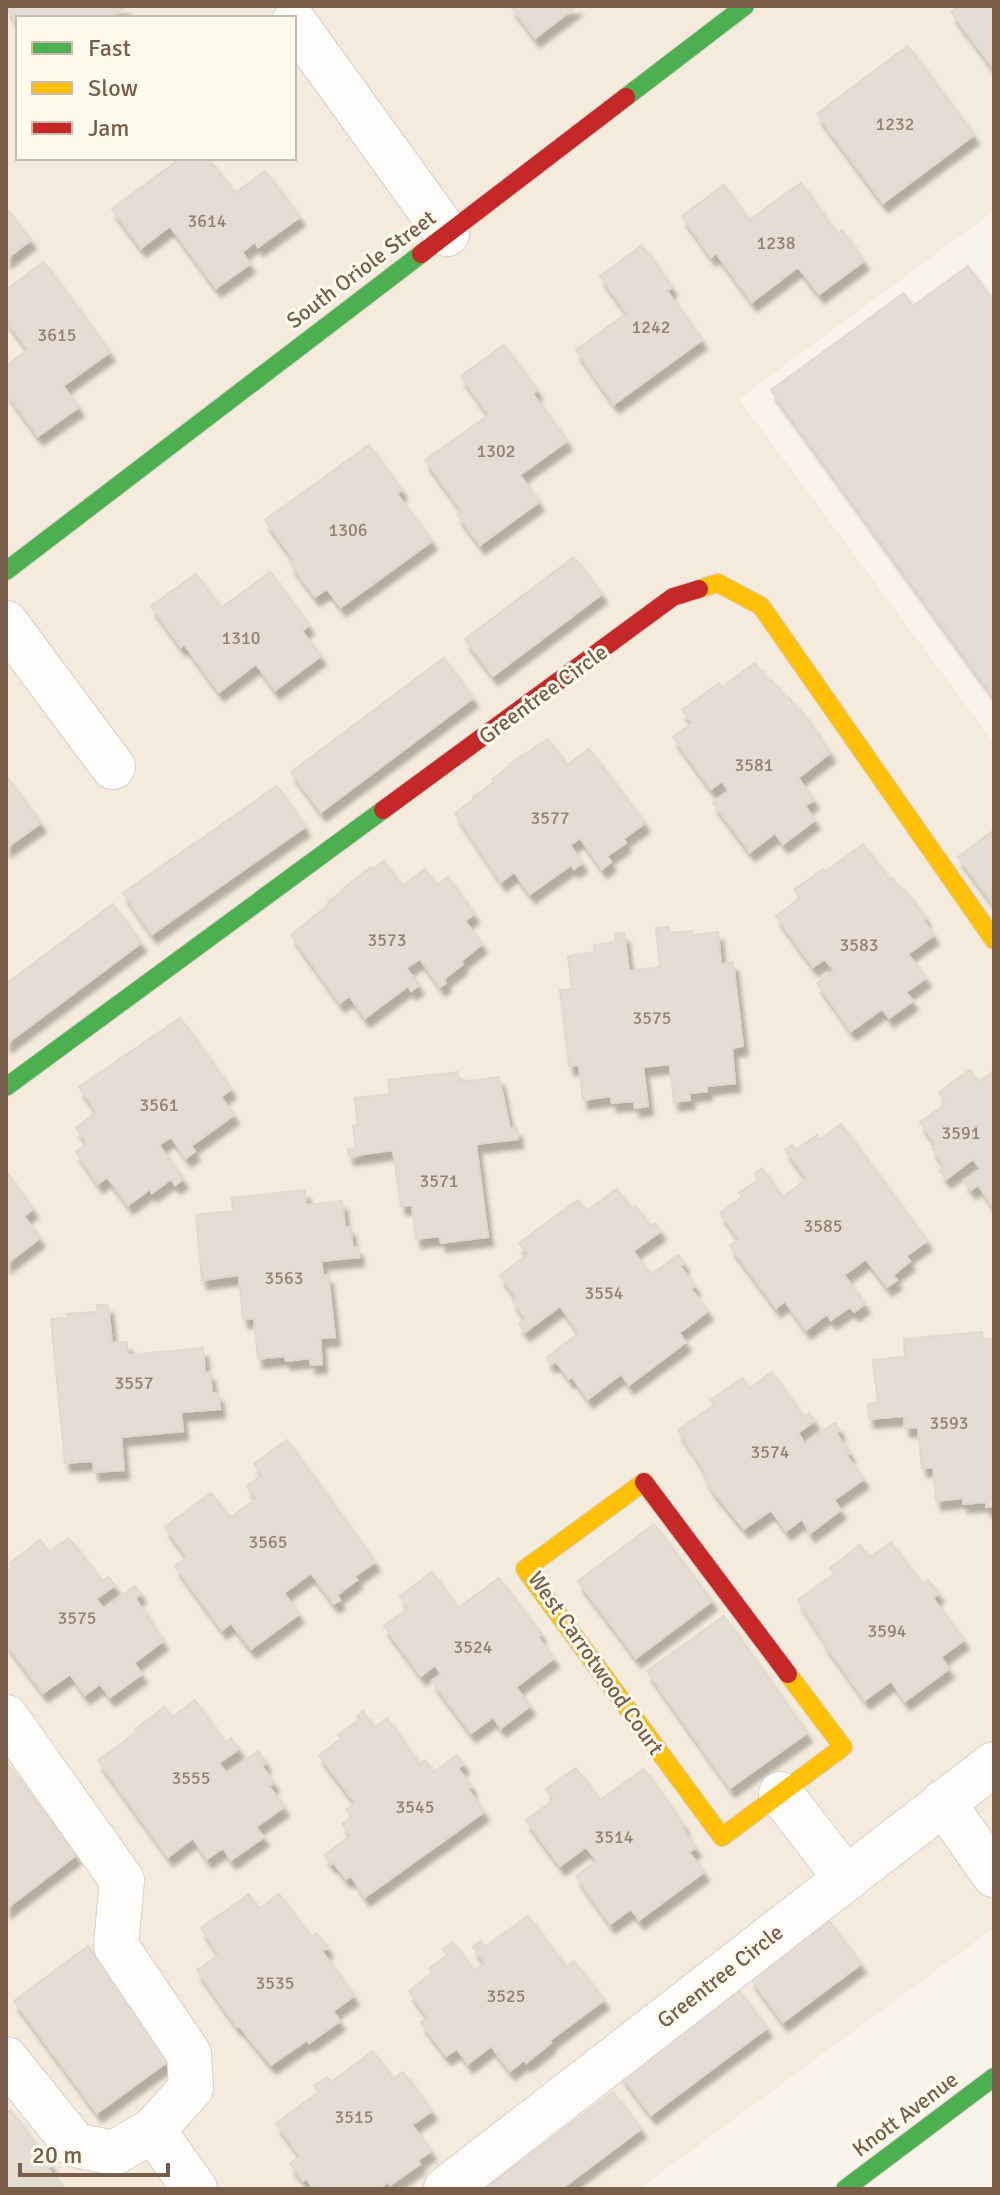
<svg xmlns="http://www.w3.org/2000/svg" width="1000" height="2195" font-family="Signika,sans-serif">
  <defs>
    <filter id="shadow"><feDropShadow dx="5" dy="9" stdDeviation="2" flood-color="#0004"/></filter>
  </defs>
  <rect width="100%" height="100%" fill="#f8f4ec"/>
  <path fill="#f4ebdc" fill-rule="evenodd" d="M6 6H994V211L739 399 994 743V1928L639 2189H6ZM18 18H294V158H18Z"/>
  <path fill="#e5ddd3" stroke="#e1d8ce" stroke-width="2" filter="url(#shadow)" d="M6 6H126L110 18H18V25Z
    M511 6H577L535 38Z
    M960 6H994V69L951 12Z
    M908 46 974 135 883 203 817 114Z
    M181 158H208L235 193 265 171 300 217 258 247 255 242 242 252 250 264 216 288 170 226 141 248 112 209Z
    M801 183 837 234 842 230 864 261 819 294 798 267 752 302 716 253 711 257 682 216 724 185 749 220Z
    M6 208 31 240 6 259Z
    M642 245 672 287 667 291 702 340 614 404 576 350 627 313 600 276Z
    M44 262 110 352 63 386 79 407 38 436 6 392V366L28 350 6 320V290Z
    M968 266 994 301V697L771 390 904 293 913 306Z
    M504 345 537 390 533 394 567 441 520 475 539 502 480 545 457 514 462 511 425 460 489 415 461 376Z
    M369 445 402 490 397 494 432 541 341 607 327 589 315 597 290 563 294 560 265 520Z
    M574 557 602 594 493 676 465 639Z
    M270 572 309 625 302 631 321 656 275 690 256 664 219 692 184 644 181 647 151 606 196 574 221 608Z
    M444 658 473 698 321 812 291 772Z
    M755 663 769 682 772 680 786 699 789 697 799 712 801 710 830 753 798 778 814 800 805 806 815 820 783 844 775 833 750 852 713 803 729 791 722 781 711 789 673 737 692 723 682 710 719 683 722 687Z
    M548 739 567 765 589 749 645 823 623 839 626 843 607 856 611 862 602 869 580 838 570 845 582 863 574 869 571 865 530 894 514 872 501 882 455 813 474 799 473 797 494 782 492 779 510 766 509 764Z
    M6 776 41 823 6 848Z
    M277 786 305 827 152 934 123 893Z
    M994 830V905L958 857Z
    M863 844 890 880 893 878 902 892 905 890 926 918 923 920 934 935 908 954 926 978 906 992 913 1001 889 1018 882 1009 851 1031 817 983 834 971 825 959 813 967 776 916 800 898 794 890 823 869 825 872Z
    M384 861 402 886 425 869 437 885 448 877 474 914 465 921 482 944 461 961 463 964 444 979 446 983 440 987 420 959 406 968 419 985 411 991 408 986 365 1018 349 996 340 1003 291 935 329 904 328 902 342 891 341 890 371 867 373 869Z
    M113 904 141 943 6 1044V984Z
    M669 927 670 933 692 931 693 935 718 932 721 964 733 962 743 1046 732 1048 735 1083 707 1086V1091L689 1093 690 1100 674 1102 670 1064 643 1067 648 1106 635 1108 634 1101 612 1103 611 1096 583 1100 579 1065 569 1066 560 990 572 989 568 956 595 952 594 945 616 942 615 934 624 933 629 971 660 967 656 928Z
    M180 1018 231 1089 221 1097 234 1115 191 1146 195 1151 186 1158 171 1137 159 1145 183 1179 175 1185 171 1179 152 1193 150 1189 128 1205 107 1177 98 1184 76 1152 87 1143 76 1128 97 1112 79 1087Z
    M970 1070 978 1082 994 1071V1208L978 1185 971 1190 964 1181 980 1169 973 1159 946 1179 940 1171 945 1167 932 1148 936 1145 920 1122 946 1104 939 1092Z
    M458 1072 459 1082 499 1077 510 1129 517 1128 518 1139 476 1144 488 1237 441 1243 440 1236 416 1239 412 1205 401 1206 393 1150 349 1156 348 1149 356 1148 353 1126 358 1125 355 1098 390 1094 388 1080Z
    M841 1124 927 1241 906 1256 910 1261 893 1275 897 1280 887 1287 866 1259 844 1275 865 1304 854 1312 850 1307 831 1320 827 1314 806 1330 785 1301 776 1308 730 1246 739 1239 720 1213 742 1197 739 1193 758 1180 754 1174 762 1168 782 1197 807 1179 785 1149 792 1145 796 1150 817 1135 820 1140Z
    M6 1172 33 1209 24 1216 40 1238 6 1264Z
    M617 1189 632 1209 636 1206 650 1226 655 1223 661 1231 633 1251 651 1275 678 1255 684 1263 680 1266 695 1286 691 1289 708 1311 679 1333 686 1342 629 1385 621 1374 588 1399 572 1377 569 1379 555 1360 551 1364 546 1358 579 1333 560 1306 525 1332 519 1324 526 1319 512 1300 516 1297 500 1275 528 1254 519 1243 578 1200 586 1211Z
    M305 1190 306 1205 342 1201 345 1227H350L353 1248 358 1247 359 1257 321 1261 323 1275H328L335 1337 320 1338 322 1364 311 1365 310 1358 286 1361 285 1356 258 1359 254 1318 243 1319 239 1275 202 1280 196 1215 233 1211 232 1198Z
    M97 1305H108L112 1343 127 1342 128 1355 203 1348 205 1373 210 1372 212 1393H218L220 1409 181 1412 183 1431 121 1437 124 1470 94 1472 93 1461 65 1463 51 1319 68 1318 67 1314 98 1312Z
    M982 1332 983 1340 994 1339V1506L986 1507V1502L963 1504V1498L936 1501 933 1467 922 1468 918 1427 905 1428 904 1416 869 1419 868 1404 878 1403 873 1360 905 1357 904 1339Z
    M772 1372 803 1417 809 1413 814 1421 798 1433 805 1444 835 1423 840 1430 836 1433 850 1453 846 1455 864 1479 834 1500 841 1510 810 1533 802 1519 786 1531 771 1510 744 1529 713 1491 703 1475 706 1473 678 1430 714 1405 711 1400 742 1378 750 1388Z
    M287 1440 375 1562 354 1577 357 1580 337 1595 340 1600 334 1604 311 1573 284 1593 299 1614 251 1649 231 1623 222 1630 175 1566 187 1557 165 1527 211 1493 230 1518 256 1499 247 1486 262 1475 254 1464Z
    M654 1524 712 1601 636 1658 578 1581Z
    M69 1538 102 1581 108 1577 115 1585 96 1599 104 1609 135 1586 141 1594 135 1598 163 1641 134 1663 142 1674 110 1697 100 1684 85 1695 70 1674 43 1693 6 1643V1572L12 1567 10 1563 40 1540 49 1552Z
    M891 1542 922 1584 928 1580 939 1593 933 1598 964 1640 941 1657 949 1669 905 1701 891 1681 865 1700 824 1643 825 1642 798 1600 834 1574 830 1568 860 1545 869 1558Z
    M432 1572 458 1608 499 1578 541 1634 538 1637 554 1658 516 1687 530 1706 501 1728 493 1717 471 1733 432 1681 441 1674 435 1665 421 1676 384 1626 408 1608 400 1596Z
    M724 1616 807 1733 730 1788 647 1671Z
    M195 1700 225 1743 231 1738 239 1749 219 1763 227 1774 258 1751 266 1763 262 1766 274 1783 269 1786 284 1807 256 1827 264 1837 231 1860 223 1848 207 1859 193 1838 168 1857 98 1760 137 1732 135 1729 165 1707 172 1717Z
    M363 1711 374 1728 387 1718 419 1764 425 1760 434 1772 457 1755 464 1764 458 1768 472 1787 468 1789 484 1812 365 1897 351 1876 346 1879 333 1862 331 1864 324 1855 351 1836 342 1824 352 1817 346 1810 355 1803 319 1755 341 1739 338 1735 360 1719 357 1716Z
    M6 1762 76 1855 6 1909Z
    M576 1768 600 1800 644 1769 684 1826 682 1828 696 1848 689 1852 704 1872 639 1920 631 1909 610 1924 576 1876 597 1861 586 1847 560 1866 526 1820 554 1800 546 1789Z
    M249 1894 259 1909 279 1894 311 1937 317 1933 328 1948 322 1951 354 1996 333 2011 340 2021 309 2043 307 2040 271 2065 239 2026 237 2027 197 1970 219 1955 201 1928Z
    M528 1916 566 1967 574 1961 604 2000 549 2041 551 2043 526 2063 524 2060 510 2071 491 2046 468 2064 457 2049 446 2056 421 2022 428 2018 409 1991 432 1973 429 1969 447 1955 443 1949 453 1942 474 1971 485 1963 473 1947 481 1941 485 1947Z
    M829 1921 861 1964 783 2022 751 1979Z
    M88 1946 171 2059 97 2113 14 2001Z
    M736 1987 767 2028 651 2115 620 2074Z
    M373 2051 393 2079 403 2072 432 2111 412 2125 431 2151 417 2161 420 2164 390 2185 388 2182 379 2189H314L306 2178 303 2181 290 2164 300 2156 276 2123 319 2092 314 2086 327 2077 331 2082Z
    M613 2092 641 2129 561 2189H485Z
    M11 2110 52 2166 48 2168 64 2189H6V2113Z"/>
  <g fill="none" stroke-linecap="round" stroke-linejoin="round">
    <g stroke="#d7d1ca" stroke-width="46">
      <path id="street" d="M294 22 447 234
        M6 623 113 767
        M6 1717 122 1880 116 1946 189 2054 191 2088 153 2130 114 2153 75 2145 6 2059
        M781 1794 846 1878
        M943 1802 994 1875
        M153 2130 195 2189
        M446 2189 994 1764"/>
    </g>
    <g stroke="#d8d1c8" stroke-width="20">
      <path id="fast" d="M626 97 745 6
        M6 571 421 254
        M6 1087 383 810
        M845 2189 994 2077"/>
    </g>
    <g stroke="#d8d1c8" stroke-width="20">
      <path id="slow" d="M699 589 718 583 761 606 994 940
        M644 1482 525 1569 722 1837 843 1747 788 1674"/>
    </g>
    <g stroke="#d8d1c8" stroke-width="20">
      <path id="jam" d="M421 254 626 97
        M383 810 673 597 699 589
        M644 1482 788 1674"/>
    </g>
    <use href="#street" stroke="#fefdfc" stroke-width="44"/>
    <use href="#fast" stroke="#4caf50" stroke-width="18"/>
    <use href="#slow" stroke="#ffc107" stroke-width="18"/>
    <use href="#jam" stroke="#c62828" stroke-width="18"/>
  </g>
  <g text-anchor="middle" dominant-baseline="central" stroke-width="6" stroke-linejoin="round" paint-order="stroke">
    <g font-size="18" fill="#96806e">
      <text x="895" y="124">1232</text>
      <text x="207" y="221">3614</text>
      <text x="776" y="243">1238</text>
      <text x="651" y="327">1242</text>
      <text x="57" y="335">3615</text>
      <text x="496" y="451">1302</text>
      <text x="348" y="530">1306</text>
      <text x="241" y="638">1310</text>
      <text x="754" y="765">3581</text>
      <text x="550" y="818">3577</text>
      <text x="387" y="940">3573</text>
      <text x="859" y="945">3583</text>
      <text x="652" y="1018">3575</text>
      <text x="159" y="1105">3561</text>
      <text x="961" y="1133">3591</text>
      <text x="439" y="1181">3571</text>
      <text x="823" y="1226">3585</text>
      <text x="284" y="1278">3563</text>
      <text x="604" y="1293">3554</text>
      <text x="134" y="1383">3557</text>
      <text x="949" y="1423">3593</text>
      <text x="770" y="1452">3574</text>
      <text x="268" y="1542">3565</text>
      <text x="77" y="1618">3575</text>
      <text x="887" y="1631">3594</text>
      <text x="473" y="1647">3524</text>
      <text x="191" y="1778">3555</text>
      <text x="415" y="1807">3545</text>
      <text x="614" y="1837">3514</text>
      <text x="275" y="1983">3535</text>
      <text x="506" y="1996">3525</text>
      <text x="354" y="2117">3515</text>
    </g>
    <g font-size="22" fill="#795e49" stroke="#fffaee">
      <text transform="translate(361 269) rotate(-37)">South Oriole Street</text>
      <text transform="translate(543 694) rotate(-36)">Greentree Circle</text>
      <text transform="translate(596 1663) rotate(55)">West Carrotwood Court</text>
      <text transform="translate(720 1976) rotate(-38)">Greentree Circle</text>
      <text transform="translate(905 2114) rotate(-37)">Knott Avenue</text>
    </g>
  </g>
  <rect width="1000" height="2195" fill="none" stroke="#795e49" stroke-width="16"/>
  <rect x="16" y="16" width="280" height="144" fill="#fffaee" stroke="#c9bcac" stroke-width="2"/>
  <rect x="32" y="42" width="40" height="12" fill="#4caf50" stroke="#c9bcac" stroke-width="2"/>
  <text x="88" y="56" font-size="24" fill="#795e49">Fast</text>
  <rect x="32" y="82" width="40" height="12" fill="#ffc107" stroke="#c9bcac" stroke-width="2"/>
  <text x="88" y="96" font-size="24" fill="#795e49">Slow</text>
  <rect x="32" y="122" width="40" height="12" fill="#c62828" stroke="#c9bcac" stroke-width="2"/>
  <text x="88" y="136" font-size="24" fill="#795e49">Jam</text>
  <path d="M20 2163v12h148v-12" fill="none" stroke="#795e49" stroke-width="4"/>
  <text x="32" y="2163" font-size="24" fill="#795e49" stroke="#fffaee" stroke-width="6" paint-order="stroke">20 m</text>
</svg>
